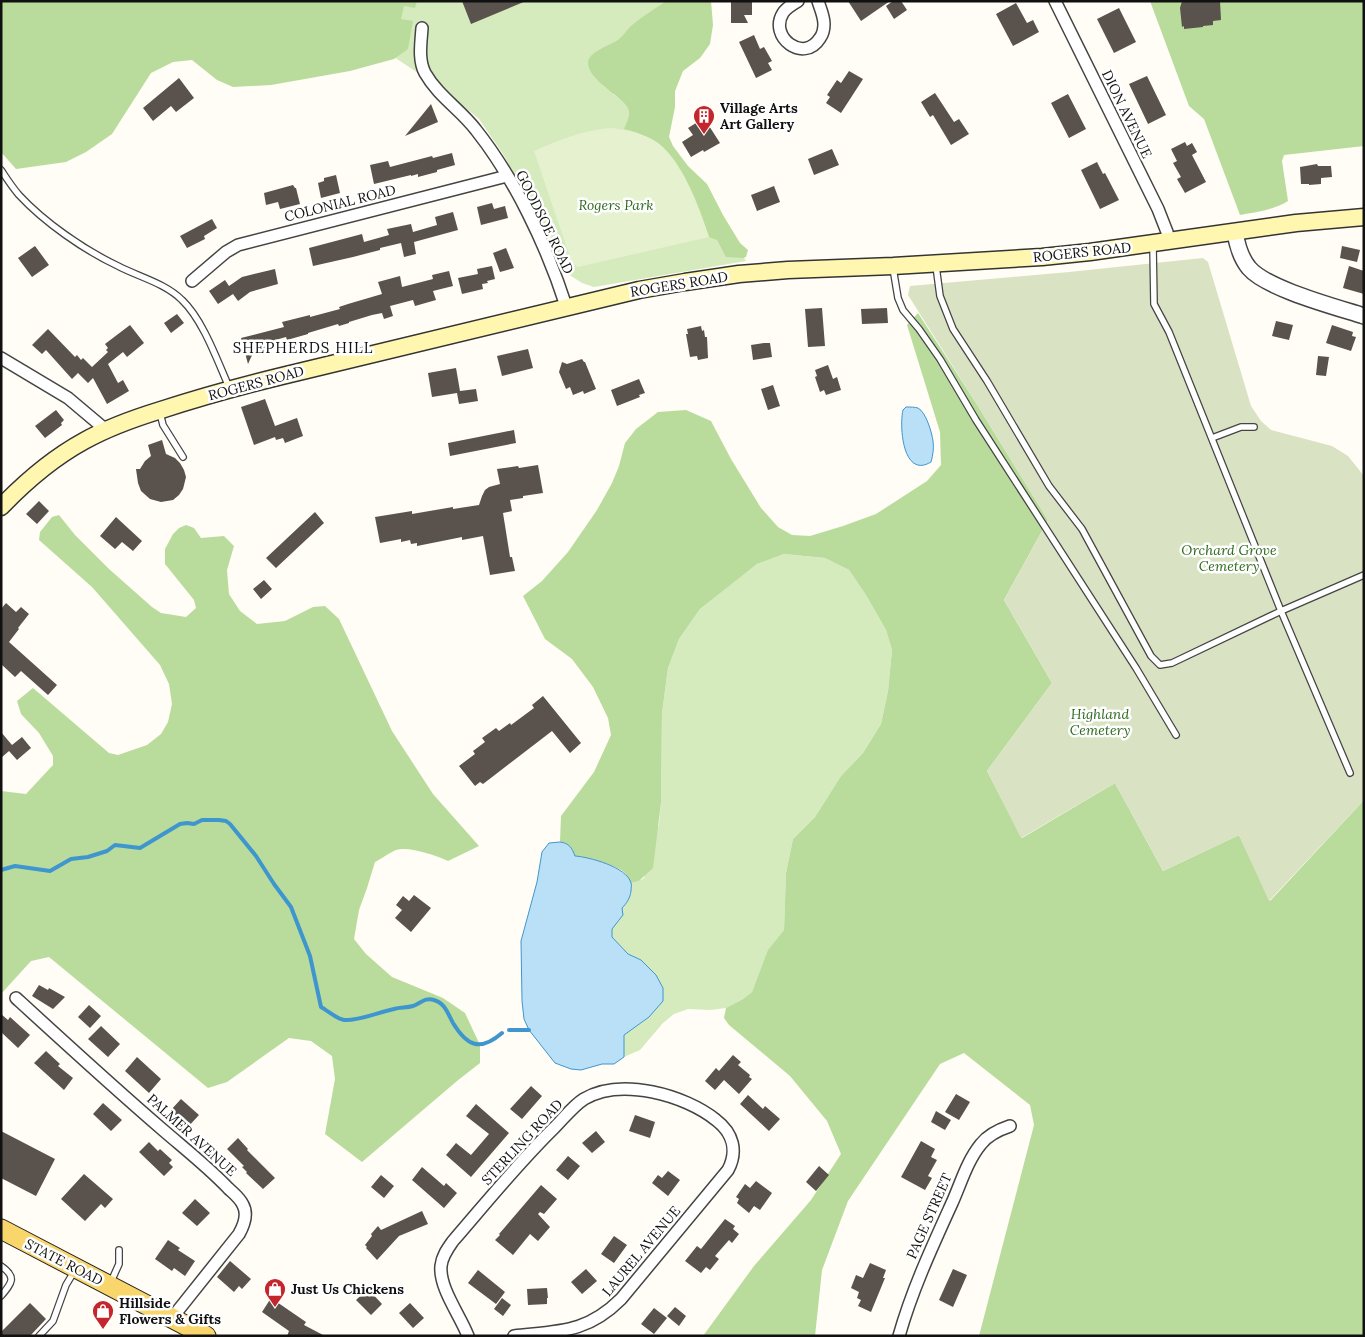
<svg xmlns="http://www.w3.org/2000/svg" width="1365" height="1337" font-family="Lora,serif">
  <rect width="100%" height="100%" fill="#fffdf5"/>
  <path fill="#d5ebbd" d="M320 1H668L613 94 627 105 693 173 746 261 594 287 582 283 571 276 561 265 531 205 503 154 479 119 448 93 358 33Z
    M784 554 825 558 849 570 866 595 886 630 892 650 888 691 881 724 863 753 841 776 815 817 793 839 786 873 784 930 768 951 752 992 743 999 726 1008 710 1010 688 1009 674 1014 663 1023 640 1050 624 1057V1035L649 1017 641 960 628 954 612 937V929L614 925 620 920 622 908 631 893V883L639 881 644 878 659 824 661 803 662 713 668 668 679 639 700 609 735 581 757 564Z"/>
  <path fill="#b9dc9c" d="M1 1H417L415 8 404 6 401 19 413 21 408 49 394 59 350 71 271 85 233 87 217 80 192 60 173 62 151 73 112 134 86 152 66 162 16 169 1 152Z
    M666 1H711L713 25 710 44 700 58 683 71 675 91V107L669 137 673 146 688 166 707 184 723 215 740 243 748 250 746 257 743 258 726 257 717 240 709 237C704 222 698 208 691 193 676 160 663 138 624 129 626 124 630 117 629 111 628 99 587 81 588 62 589 52 610 45 618 40 623 36 627 30 631 26 641 17 655 9 666 1Z
    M1150 1H1364V146L1284 155 1282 161 1288 201C1274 210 1256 212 1240 215L1204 119 1189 106Z
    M918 313 978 406 1048 520 1004 600 1052 683 987 771 1022 838 1115 783 1163 871 1239 835 1270 901 1364 800V1336H979L1034 1125 1030 1105 964 1053 940 1064 848 1201 822 1270 815 1336H703L754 1266 811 1200 841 1154 827 1121 790 1076 729 1025 724 1018 726 1008 743 999 752 992 768 950 784 930 786 873 793 839 815 817 841 776 863 753 881 724 888 691 892 650 886 630 866 595 849 570 825 558 784 554 757 564 700 609 679 639 668 668 662 713 661 803 653 868 639 881 631 883C628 878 626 873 621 870 611 864 587 857 574 856L565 843 560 842 561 816 594 772 611 735 608 718 593 687 572 659 545 639 523 596 542 581 568 552 597 510 612 483 619 466 625 443 636 429 658 412 686 410 711 421 731 459 761 508 778 527 792 535 810 536 843 526 876 514 927 481 941 465 940 432 907 325Z
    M59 515 75 535 109 569 152 607 161 613 186 617 196 608 194 600 165 564V549L173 534 179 528 186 525 194 528 201 538 224 536 234 546 227 570 229 594 240 611 257 624 285 621 313 607 325 606 339 619 392 731 433 794 479 846 448 861C437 856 409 846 396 850 389 853 381 859 375 862L367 888 359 910 354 939 366 954 392 977 443 998 465 1013 480 1045V1063L457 1081 362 1162 325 1134 335 1079 332 1056 311 1041 289 1038 227 1082 208 1088 49 957 31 961 1 994V791L26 794 53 765V756L39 733 21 714 17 701 33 688 109 753 118 755 147 745 161 734 168 722 172 704 169 684 160 665 92 587 39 540 40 532 52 517Z"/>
  <path fill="#d9e3c4" d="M1203 258 1208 262 1251 406 1261 421 1271 430 1332 446 1348 456 1364 476V800L1269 901 1239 835 1163 871 1115 783 1021 838 987 771 1052 683 1004 600 1048 520 978 406 908 295 910 286 1069 272Z"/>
  <path fill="#e6f2cf" d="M611 128C627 130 644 133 658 143 683 162 699 207 709 237L578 267 572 263 534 151C559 140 583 130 611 128Z"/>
  <path fill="#b9e0f7" stroke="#3f96cf" d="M906 407C910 407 915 407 918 408 926 412 932 433 933 441 934 448 933 455 931 462 903 479 899 427 903 410Z
    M560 842C569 843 572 848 575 856 589 857 627 867 631 883 632 885 631 888 631 891 630 898 627 903 622 908L623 915 612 929V937L628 954 641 960 656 975 663 988V1001L649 1017 624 1035V1057L614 1064H602L581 1070 571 1069 555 1063 529 1030 524 1019 522 1001 521 941 537 882 542 852 549 843Z"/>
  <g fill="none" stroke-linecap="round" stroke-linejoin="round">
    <path stroke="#3f96cf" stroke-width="4" d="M1 870 15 866 50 871 71 859 88 857 107 851 115 845 140 848 180 824 187 823 194 824 202 820H219L226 821 230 824 256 856 274 884 291 907 310 956 321 1007C328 1011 337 1019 344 1020 359 1021 379 1012 394 1009 400 1007 406 1008 413 1006 421 1003 425 997 434 1000 445 1003 448 1014 453 1023 467 1046 480 1052 502 1033
      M509 1030H529"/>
  </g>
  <path fill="#5a524d" d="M462 1H526L471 24Z
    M731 1H752V15H744L748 23H731Z
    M848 1H890L861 21Z
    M893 1H901L907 10 894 19 886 6Z
    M1182 1H1220L1221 20 1213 21V25L1203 26V27L1184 29V26L1182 27 1180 8Z
    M1016 3 1027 23 1033 20 1039 32 1013 46 996 14Z
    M1119 8 1136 42 1114 53 1097 19Z
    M754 35 760 49 764 47 772 61 768 63 772 70 756 78 739 42Z
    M849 71 863 79 841 113 826 103 830 97 827 95 837 80 841 83Z
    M1147 76 1166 115 1148 124 1129 84Z
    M179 78 194 98 176 112 171 106 153 121 143 108Z
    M935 93 954 122 959 119 969 134 951 145 933 115 930 117 921 102Z
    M1068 94 1086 129 1069 138 1051 103Z
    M431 104 438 122 405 136Z
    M704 118 720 143 704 152 703 150 691 157 682 142 693 135 688 128Z
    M1185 142 1187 146 1192 143 1197 152 1192 155 1206 182 1185 193 1177 179 1181 177 1173 163 1177 161 1171 149Z
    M832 149 839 165 814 175 808 159Z
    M452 153 455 165 437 170V172L418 177V174L411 176V175L374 184 370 165 388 161 390 167 432 156 433 158Z
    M1097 162 1103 174 1105 173 1119 200 1100 209 1081 170Z
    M1317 164 1318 166H1331L1332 177 1321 178V184L1309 185V184H1301L1300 167Z
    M336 175 340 193 321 198 318 183 324 181V178Z
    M293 185 295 188H296L300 204 280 209 278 202 266 205 264 193Z
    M774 186 780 202 757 211 751 195Z
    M492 203 494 209 505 206 508 218 481 225 477 207Z
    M453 212 458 230 414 242 416 254 404 257 401 243 380 248V250L353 257 313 266 309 248 362 234 364 242 389 235 387 229 411 224 413 232 437 225 435 217Z
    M212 219 217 228 204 236 205 239 187 248 180 236Z
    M35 246 49 265 32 277 18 258Z
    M1342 246 1360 250 1357 262 1340 258Z
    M506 248 514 268 500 272 493 253Z
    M492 266 495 279 487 281 488 283 482 284 483 289 462 294 458 278 478 274 477 269Z
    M1349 266 1364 271V294L1343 288Z
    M275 269 278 284 250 292 238 301 233 294 218 304 209 291 225 280 229 286 242 277Z
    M449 271 453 286 433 291 436 300 415 306 413 300 390 306 393 316 384 319 382 313 372 315 349 322V323L339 326 338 324 308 333V334L287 340 286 337 265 343 267 349 253 353 248 364 241 338 284 327 282 322 310 315V317L340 309 339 307 348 304 382 294 378 282 400 276 402 287 433 279 432 275Z
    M822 308 825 346 808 347 805 309Z
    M887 308 888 323 862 324 861 309Z
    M177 314 184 323 171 333 164 323Z
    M1276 321 1293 325 1289 340 1272 336Z
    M130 325 144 343 127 357 123 352 108 364 118 383 123 380 129 391 107 404 93 378 88 383 78 373 72 379 46 350 42 354 32 345 48 329 75 357 77 355 81 360 83 358 92 367 108 352 106 350 108 348 105 344Z
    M1332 325 1353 332 1352 336 1356 337 1351 351 1326 343Z
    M701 326 702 331 704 330 705 337H707L708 358 698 360 697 356 690 357 686 334H688L687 329Z
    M764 343H770L772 357 753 360 751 345Z
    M528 349 533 368 502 376 497 356Z
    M1318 356 1329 357 1326 376 1316 375Z
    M582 359 584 362H585L596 389 584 394 583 391 573 395 570 387 566 389 559 372 562 362 567 364Z
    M828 365 833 379 837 377 841 390 826 395 824 390 820 392 815 377 817 376 815 370Z
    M456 368 460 391 476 389 478 401 459 404 457 393 432 397 428 373Z
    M639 379 645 393 639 395 640 397 617 406 611 390Z
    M773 385 780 406 768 410 761 389Z
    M265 399 275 426 297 418 303 436 285 443 283 438 276 440 275 437 254 445 241 407Z
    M56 410 64 420 61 423 62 425 45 438 35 426Z
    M514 430 516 443 450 456 448 443Z
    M162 440 166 454 175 458 180 463 184 470 186 477 183 489 179 495 173 500 161 502 150 499 141 491 138 483 136 469H140L145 461 151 456 148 445Z
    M538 465 543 493 523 496V498L510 500 512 511 503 513 510 557H512L515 571 490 575 483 536 462 540V537L417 546V543L411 544 410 540 401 542V539L380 543 375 517 412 511V514L453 507V509L479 505 482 496 485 490 489 487 500 484 497 469 518 466 519 468Z
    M39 501 49 511 37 524 26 514Z
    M315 512 324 523 276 568 266 558Z
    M116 517 142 541 133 551 122 542 115 549 100 536Z
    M264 580 272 589 261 599 253 589Z
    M6 603 16 612 21 607 29 614 18 628 19 629 9 642 57 685 48 695 21 671 15 677 1 664V609Z
    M543 696 581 743 570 753 552 731 483 784 480 782 475 786 459 766 475 754 473 751 485 742 482 738 496 728 499 731 510 723 511 725 534 708 532 705Z
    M1 732 12 745 22 737 31 748 17 760 9 751 1 758Z
    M414 895 431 908 411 932 395 918 402 910 396 905 403 896 409 901Z
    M39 985 48 990 49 988 65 997 53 1009 32 996Z
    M89 1005 101 1016 90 1028 78 1017Z
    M1 1014 8 1020 10 1017 30 1035 18 1048 1 1032Z
    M101 1026 120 1044 108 1057 88 1039Z
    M46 1051 60 1064 58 1066 73 1078 64 1090 34 1063Z
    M733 1055 741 1062 738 1065 750 1075 749 1077 752 1079 739 1094 724 1080 715 1090 705 1081 716 1068 719 1071Z
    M137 1057 161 1079 149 1093 125 1071Z
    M531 1086 542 1096 522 1119 510 1109Z
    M956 1094 970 1102 959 1120 945 1112Z
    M748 1095 763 1109 765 1106 780 1119 769 1131 740 1104Z
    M181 1099 199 1115 187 1128 170 1111Z
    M103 1103 122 1120 111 1131 93 1114Z
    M476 1104 509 1133 471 1177 446 1155 456 1143 471 1155 489 1134 466 1116Z
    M936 1111 951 1120 945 1130 931 1122Z
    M635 1115 655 1122 650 1138 629 1131Z
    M1 1131 55 1159 36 1196 1 1178Z
    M596 1131 605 1142 592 1153 582 1143Z
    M238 1138 248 1149 247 1150 275 1178 263 1189 246 1173 247 1172 242 1167 244 1166 227 1149Z
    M921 1141 935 1149 931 1157 937 1160 928 1176 932 1178 925 1190 901 1177Z
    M149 1142 158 1151 160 1149 172 1160 169 1163 173 1167 164 1176 139 1152Z
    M568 1156 580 1166 568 1180 556 1170Z
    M819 1166 829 1175 816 1191 806 1182Z
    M422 1167 444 1186 446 1183 457 1193 444 1208 412 1180Z
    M668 1171 680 1180 668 1196 652 1183 658 1175 662 1178Z
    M84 1174 113 1199 105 1208 101 1204 85 1221 61 1199Z
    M381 1175 394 1186 384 1198 371 1187Z
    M756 1181 772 1193 760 1210 754 1206 749 1213 737 1203 739 1199 736 1197 745 1184 750 1188Z
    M541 1185 557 1199 544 1214 540 1212 538 1214 550 1227 538 1241 530 1234 513 1255 495 1240 500 1235 499 1234Z
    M195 1199 210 1213 197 1226 182 1213Z
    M422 1211 428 1224 399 1236 377 1260 366 1248 367 1247 365 1245 372 1236 371 1234 378 1226 381 1230Z
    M725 1219 735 1226 733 1229 739 1234 732 1243 729 1240 715 1256 719 1259 710 1270 706 1267 701 1273 685 1261 697 1246 701 1249Z
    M614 1236 627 1245 614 1263 601 1254Z
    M168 1240 180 1248 178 1250 195 1261 185 1276 174 1268 172 1271 155 1259Z
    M230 1261 251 1279 242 1289 239 1286 234 1292 217 1277Z
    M870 1263 886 1270 883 1278H885L871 1312 858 1306 861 1300 857 1298 859 1292 851 1288 856 1275 863 1278Z
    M586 1269 597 1281 582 1294 571 1282Z
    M953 1269 967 1275 953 1307 939 1300Z
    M478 1270 505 1292 496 1304 468 1283Z
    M547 1288 548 1298H547V1304L528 1305 527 1289Z
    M368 1289 382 1304 371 1315 356 1300Z
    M271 1298 306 1322 304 1325 325 1336H287L289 1331 262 1312Z
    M502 1298 511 1305 503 1316 494 1309Z
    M30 1303 46 1319 30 1336H1V1332Z
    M410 1303 424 1318 413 1328 399 1313Z
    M675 1307 686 1316 679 1326 667 1316Z
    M654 1308 667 1318 654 1334 641 1324Z"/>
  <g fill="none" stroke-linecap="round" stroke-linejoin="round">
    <g stroke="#444" stroke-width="8">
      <path id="service" d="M1 170C7 179 12 187 19 195 44 222 84 250 118 266 139 277 165 283 182 300 203 320 217 360 229 387
        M1153 246 1154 304 1169 332 1281 611 1350 773
        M936 266 940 296 953 329 987 381 1049 486 1082 529 1151 656 1160 665 1172 663 1281 611 1364 575
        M893 268 898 298 903 310 919 329 940 359 976 420 1136 668 1176 735
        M160 413 163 425 183 457
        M1212 438 1241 427H1254
        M1 1266C17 1277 12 1283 1 1296
        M110 1284 119 1264V1250
        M39 1336 53 1321 66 1285 75 1270"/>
    </g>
    <g stroke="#444" stroke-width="14">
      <path id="minor" d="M798 1C793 4 786 8 783 13 768 37 804 64 820 38 823 34 824 29 824 24 824 16 820 8 818 1
        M1055 1 1158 209 1167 232 1169 241
        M422 28C421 43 418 60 425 73 438 96 461 110 476 130 515 179 547 247 566 306
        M192 281 226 252 238 245 507 176
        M1 358 68 398 106 430
        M16 998C64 1042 113 1087 163 1130 185 1149 208 1167 228 1188 233 1193 240 1198 243 1205 248 1214 244 1225 239 1234L172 1318
        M468 1336C460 1315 439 1288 441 1266 442 1256 448 1248 453 1241 486 1203 518 1163 554 1128 564 1118 573 1106 584 1099 621 1077 685 1095 716 1120 733 1133 738 1151 728 1170L621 1299C587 1333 559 1331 514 1336
        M899 1336C912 1290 932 1247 952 1203 961 1183 967 1161 981 1144 988 1135 998 1130 1010 1126"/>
    </g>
    <g stroke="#444" stroke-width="18">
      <path id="tertiary" d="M1235 232C1237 245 1240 257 1249 268 1267 289 1336 307 1364 316"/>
    </g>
    <g stroke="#333" stroke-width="19">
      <path id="secondary" d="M1 507C25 482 53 458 84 441 109 427 135 418 161 410 201 397 241 386 282 376L639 290 685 282 739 274 788 270 893 266 1042 257 1090 252 1296 223 1364 217"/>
    </g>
    <g stroke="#222" stroke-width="21">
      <path id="primary" d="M1 1229 206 1336"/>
    </g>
    <use href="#service" stroke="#fff" stroke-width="5.5"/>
    <use href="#minor" stroke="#fff" stroke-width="11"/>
    <use href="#tertiary" stroke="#fff" stroke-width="15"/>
    <use href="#secondary" stroke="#fff6b0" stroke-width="16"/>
    <use href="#primary" stroke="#f9d66b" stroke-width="19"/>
  </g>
  <defs>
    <g id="building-pin" transform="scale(1.125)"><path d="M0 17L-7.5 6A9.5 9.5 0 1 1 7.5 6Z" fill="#c4262e" stroke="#fff"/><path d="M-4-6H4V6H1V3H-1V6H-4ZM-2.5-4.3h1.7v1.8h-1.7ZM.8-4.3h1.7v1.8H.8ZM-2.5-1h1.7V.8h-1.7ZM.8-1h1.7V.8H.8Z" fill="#fff"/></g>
    <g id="shop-pin" transform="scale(1.125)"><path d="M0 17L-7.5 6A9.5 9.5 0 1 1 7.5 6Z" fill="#c4262e" stroke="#fff"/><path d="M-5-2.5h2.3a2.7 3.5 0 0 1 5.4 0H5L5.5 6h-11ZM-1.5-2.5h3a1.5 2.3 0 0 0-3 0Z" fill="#fff"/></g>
  </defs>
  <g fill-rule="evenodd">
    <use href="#building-pin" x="704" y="116"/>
    <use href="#shop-pin" x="275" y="1289"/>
    <use href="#shop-pin" x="103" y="1311"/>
  </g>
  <g text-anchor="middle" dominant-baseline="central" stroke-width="5" stroke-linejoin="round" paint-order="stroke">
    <g font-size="14" font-weight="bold" fill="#111" stroke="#fff" text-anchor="start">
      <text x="720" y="108">Village Arts<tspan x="720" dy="16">Art Gallery</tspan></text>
      <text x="291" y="1289">Just Us Chickens</text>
      <text x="119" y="1303">Hillside<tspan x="119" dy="16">Flowers &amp; Gifts</tspan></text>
    </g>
    <g font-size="14" fill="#111" stroke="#fff">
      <text transform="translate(1127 114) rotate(64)">DION AVENUE</text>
      <text transform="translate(340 203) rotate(-14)">COLONIAL ROAD</text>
      <text transform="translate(545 222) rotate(64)">GOODSOE ROAD</text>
      <text transform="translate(1082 252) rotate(-6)">ROGERS ROAD</text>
      <text transform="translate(679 284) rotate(-9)">ROGERS ROAD</text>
      <text transform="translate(256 383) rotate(-15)">ROGERS ROAD</text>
      <text transform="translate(192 1135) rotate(42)">PALMER AVENUE</text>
      <text transform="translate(522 1142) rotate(-47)">STERLING ROAD</text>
      <text transform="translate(929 1216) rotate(-66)">PAGE STREET</text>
      <text transform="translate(641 1251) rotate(-50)">LAUREL AVENUE</text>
      <text transform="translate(64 1262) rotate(27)">STATE ROAD</text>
    </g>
    <g font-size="14" font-style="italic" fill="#2f6b1f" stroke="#fff">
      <text x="616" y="205">Rogers Park</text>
      <text x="1229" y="550">Orchard Grove<tspan x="1229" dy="16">Cemetery</tspan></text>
      <text x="1100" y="714">Highland<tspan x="1100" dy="16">Cemetery</tspan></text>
    </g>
    <g font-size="15" letter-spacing="1" fill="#111" stroke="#fff">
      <text x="303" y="347">SHEPHERDS HILL</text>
    </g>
  </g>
  <rect width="1365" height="1337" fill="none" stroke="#111111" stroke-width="5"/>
</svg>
